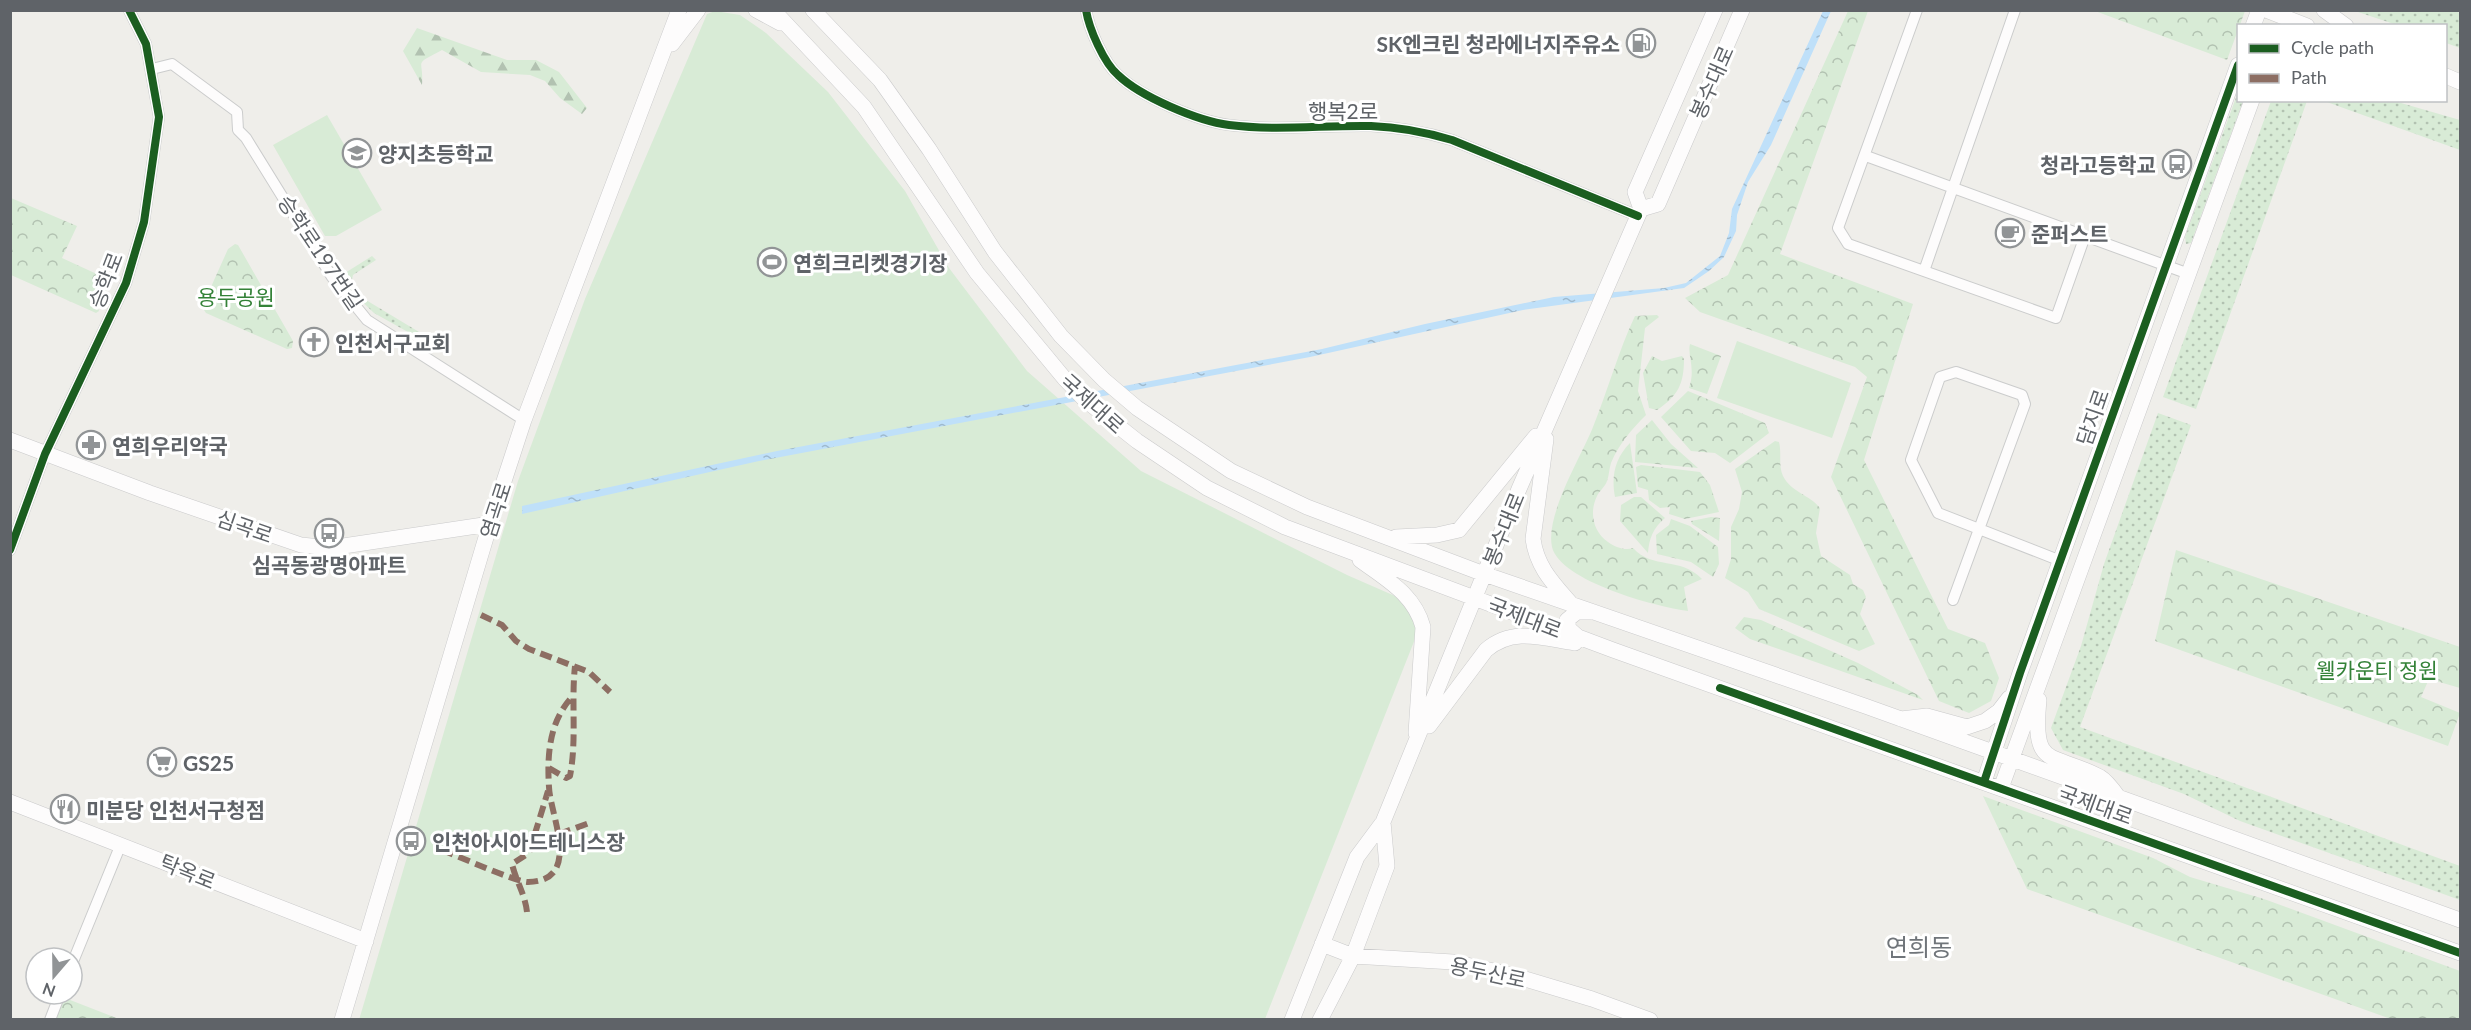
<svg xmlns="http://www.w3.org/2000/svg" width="2471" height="1030" font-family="Lato,'Noto Sans KR',sans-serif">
  <defs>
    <pattern id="grass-dots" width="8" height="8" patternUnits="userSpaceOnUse" patternTransform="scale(1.5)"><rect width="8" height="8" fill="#d8ebd6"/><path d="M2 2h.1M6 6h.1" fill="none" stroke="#b2c2b1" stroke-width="1.8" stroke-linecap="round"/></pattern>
    <pattern id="forest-firs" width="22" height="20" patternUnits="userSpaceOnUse" patternTransform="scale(1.5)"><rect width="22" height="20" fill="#d8ebd6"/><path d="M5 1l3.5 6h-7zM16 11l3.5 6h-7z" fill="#b2c2b1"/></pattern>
    <pattern id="park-crowns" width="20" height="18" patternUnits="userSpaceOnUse" patternTransform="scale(1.5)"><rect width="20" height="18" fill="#d8ebd6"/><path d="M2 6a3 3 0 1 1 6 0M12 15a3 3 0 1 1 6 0" fill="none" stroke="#b2c2b1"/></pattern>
    <pattern id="water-ripples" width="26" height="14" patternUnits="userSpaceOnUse" patternTransform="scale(1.5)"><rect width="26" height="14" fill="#bfe0f9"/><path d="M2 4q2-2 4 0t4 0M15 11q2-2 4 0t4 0" fill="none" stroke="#9eb9cd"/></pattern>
  </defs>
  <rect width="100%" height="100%" fill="#efeeea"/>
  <path fill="url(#grass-dots)" d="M2455 11 2460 13V48L2446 43V26L2397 25 2355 11Z
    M2238 92V100L2243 101 2191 243 2186 244 2185 237Z
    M2271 101H2307L2196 409 2163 397Z
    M2324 101H2394L2460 120V150Z
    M372 256 376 260 353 275 351 284 361 297 429 338 424 341 374 313 344 284 345 273Z
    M2158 413 2191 425 2080 727 2460 866V900L2240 821 2184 794 2063 750 2051 728 2081 646 2104 564Z"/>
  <path fill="url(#forest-firs)" d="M417 28 507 60H536L559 72 587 108 582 114 560 98 545 81 530 75 481 72 442 50C412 66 424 58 422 85L403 51Z"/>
  <path fill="url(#park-crowns)" d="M1848 11H1868L1780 254 1913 304 1864 460 1948 629 1985 643 1999 678 1991 701 1969 713 1939 701 1831 477 1867 377 1855 367 1700 312 1685 298 1728 275Z
    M2095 11H2245L2227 60Z
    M11 198 77 226 62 258 112 281 97 304 99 311 96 313 11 275Z
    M235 244 238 245 293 341 292 348 287 349 206 313 202 307 228 249Z
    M1657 315 1659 317 1645 328 1638 391 1646 415C1631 430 1619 444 1611 463 1609 469 1609 476 1607 481 1605 487 1599 491 1597 496 1589 512 1593 532 1608 542 1615 547 1625 551 1633 548 1653 570 1680 556 1702 579L1684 587 1688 611C1656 607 1560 581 1552 547 1545 515 1581 457 1593 427 1608 390 1618 352 1635 316Z
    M1690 344 1721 356 1707 394 1689 388C1696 368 1687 355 1690 344Z
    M1652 356 1662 361 1682 356 1684 359C1684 384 1678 396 1657 410L1649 408 1643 373Z
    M1688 391 1765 423 1769 433 1730 463 1715 453 1691 451 1661 417Z
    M1652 420 1671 444 1698 468 1635 462 1636 435Z
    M1775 441 1779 442C1782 454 1778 465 1783 476 1791 492 1810 495 1820 508L1816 533 1821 556 1850 575 1853 584 1863 590 1866 597 1860 614 1875 644 1859 651 1759 609 1748 592 1725 578 1731 559V527L1739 509 1742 492 1735 469Z
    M1630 443 1637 493 1615 497C1611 476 1615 458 1630 443Z
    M1641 465 1700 472 1710 485 1719 512 1685 519 1669 514 1670 507 1660 508 1649 500 1648 490 1638 487 1636 467Z
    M1634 497H1641L1665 518C1653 528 1649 539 1648 553L1620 521 1621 505Z
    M1711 517 1720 518 1719 541 1692 524 1691 521Z
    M1671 519 1690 526 1718 547 1719 564 1713 577 1691 562 1657 554 1656 535 1669 525Z
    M2176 550 2460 647V688L2429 679 2421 697 2460 713 2448 746 2155 641Z
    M1744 617 1761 620 1858 663 1918 695 1923 700 1750 639 1735 628Z
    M1983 796 2153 858 2190 877 2264 899 2460 971V1019H2391L2027 889Z
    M65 998 119 1019H56Z"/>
  <path fill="#d8ebd6" d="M715 11 740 15 766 33 828 92 905 191 949 268 1027 371 1141 471 1347 575 1395 596 1411 612 1416 629 1415 639 1265 1019 359 1020 518 481 585 299 707 14Z
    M327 115 382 210 336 236H325L273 145Z
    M1737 341 1851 383 1832 438 1717 398Z"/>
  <path fill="url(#water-ripples)" d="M1823 11H1831L1771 145 1748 182 1737 215 1736 231 1724 257 1709 271 1684 288 1523 310 1310 357 759 461 522 514V506L777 451 1322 349 1425 324 1554 297 1664 288 1686 283 1720 256 1729 233 1732 209Z"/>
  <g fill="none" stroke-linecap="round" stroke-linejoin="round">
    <g stroke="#cbcccc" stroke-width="12">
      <path id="street" d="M1086 10C1089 29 1104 63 1118 75 1141 97 1198 121 1229 125 1276 131 1324 125 1371 126 1398 127 1425 132 1452 140L1638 216
        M1917 10 1838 228 1848 244 2056 318 2085 236
        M152 69 172 64 237 112 238 130 246 138 332 277 367 320 524 420
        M1866 156 2189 274
        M1924 271 2015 10
        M10 550 45 454 126 283 144 222 159 117 146 44 129 10
        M1953 600 2025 404 2022 395 1956 372 1940 377 1911 460 1938 513 2061 561
        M72 964 121 844
        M50 1020 60 994"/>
    </g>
    <g stroke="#cacacb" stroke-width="16">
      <path id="secondary" d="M756 10 780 23
        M773 10 864 107 977 273 1064 378 1084 399 1137 441 1207 488 1285 527 1613 650 2460 953
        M813 10 880 80 929 149 995 252 1061 336 1104 380 1137 408 1231 471 1307 507 1484 574 1865 706 2460 920
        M2266 10 2307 26
        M2324 10 2346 26
        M2253 26 2259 10
        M672 44 698 10
        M2446 76 2460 82
        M1641 209 1658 204 1742 10
        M1546 439 1533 539C1537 568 1554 584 1572 605
        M10 440 150 493 301 545 330 548 490 524
        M1396 537 1437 535 1459 530 1536 436
        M1360 560C1387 580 1414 594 1423 627L1416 733
        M1577 636 1569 629 1567 620 1577 612H1590
        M2039 700C2032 771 2051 751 2100 777 2107 781 2114 791 2119 798
        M1901 719 1927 716 1967 727 1985 721 1999 711 2009 698
        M1429 726 1486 650C1513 627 1542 638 1575 643
        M1984 782 2020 673 2238 65
        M2001 788 2252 100
        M10 802 366 941
        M1322 944 1353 956 1453 962 1512 975 1592 999 1650 1020
        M342 1020 490 524 524 420 679 10
        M1292 1020 1357 857 1383 822 1519 489 1641 209 1635 192 1715 10
        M1320 1020 1353 956 1387 866 1383 822"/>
    </g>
    <use href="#street" stroke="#fdfcfc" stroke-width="10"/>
    <use href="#secondary" stroke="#fdfcfc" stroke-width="15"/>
    <path stroke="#8d6e63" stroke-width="6" stroke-dasharray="12 6" stroke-linecap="butt" d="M481 615 502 625 516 641 529 649 589 672 610 692
      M549 768 566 778 570 776C577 739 571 703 575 666
      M559 834 592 822
      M442 850C458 856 516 882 528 882 583 881 550 815 549 787 547 755 549 722 572 697
      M527 912C525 894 516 881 512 864L529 853 548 791"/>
    <g stroke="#fff" stroke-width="11">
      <path id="cycleway" d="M1086 10C1089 29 1104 63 1118 75 1141 97 1198 121 1229 125 1276 131 1324 125 1371 126 1398 127 1425 132 1452 140L1638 216
        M10 550 45 454 126 283 144 222 159 117 146 44 129 10
        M1720 688 2460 953
        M1984 782 2020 673 2238 65"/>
    </g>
    <use href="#cycleway" stroke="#1b5e20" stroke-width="8"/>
  </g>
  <defs>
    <g id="fuel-ring" transform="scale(1.5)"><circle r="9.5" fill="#fff" stroke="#919496" stroke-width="1.5"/><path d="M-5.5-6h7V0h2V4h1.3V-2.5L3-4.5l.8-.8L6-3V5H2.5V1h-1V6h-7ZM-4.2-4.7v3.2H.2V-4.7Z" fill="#919496"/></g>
    <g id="school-ring" transform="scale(1.5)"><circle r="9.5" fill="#fff" stroke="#919496" stroke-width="1.5"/><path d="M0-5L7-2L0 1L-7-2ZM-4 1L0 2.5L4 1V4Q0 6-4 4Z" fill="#919496"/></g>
    <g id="bus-ring" transform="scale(1.5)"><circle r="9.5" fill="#fff" stroke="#919496" stroke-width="1.5"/><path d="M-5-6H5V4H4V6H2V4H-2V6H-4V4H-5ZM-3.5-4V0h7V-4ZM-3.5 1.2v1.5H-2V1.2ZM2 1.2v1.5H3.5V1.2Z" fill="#919496"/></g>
    <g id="cafe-ring" transform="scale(1.5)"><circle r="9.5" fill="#fff" stroke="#919496" stroke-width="1.5"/><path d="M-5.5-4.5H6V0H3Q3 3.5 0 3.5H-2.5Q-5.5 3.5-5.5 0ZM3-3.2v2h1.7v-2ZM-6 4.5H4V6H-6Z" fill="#919496"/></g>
    <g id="stadium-ring" transform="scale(1.5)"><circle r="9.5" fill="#fff" stroke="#919496" stroke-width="1.5"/><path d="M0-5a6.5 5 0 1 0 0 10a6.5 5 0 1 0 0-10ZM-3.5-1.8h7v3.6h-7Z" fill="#919496"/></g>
    <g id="church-ring" transform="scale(1.5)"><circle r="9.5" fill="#fff" stroke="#919496" stroke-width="1.5"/><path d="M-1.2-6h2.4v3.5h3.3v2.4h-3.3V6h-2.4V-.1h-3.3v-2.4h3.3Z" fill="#919496"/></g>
    <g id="pharmacy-ring" transform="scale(1.5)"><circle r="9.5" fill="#fff" stroke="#919496" stroke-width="1.5"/><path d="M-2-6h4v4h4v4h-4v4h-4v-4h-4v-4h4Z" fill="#919496"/></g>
    <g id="supermarket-ring" transform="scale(1.5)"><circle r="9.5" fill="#fff" stroke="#919496" stroke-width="1.5"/><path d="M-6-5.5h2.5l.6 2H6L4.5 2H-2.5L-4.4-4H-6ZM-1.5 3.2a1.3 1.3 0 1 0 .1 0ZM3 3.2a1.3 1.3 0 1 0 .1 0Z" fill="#919496"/></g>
    <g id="restaurant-ring" transform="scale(1.5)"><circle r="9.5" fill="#fff" stroke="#919496" stroke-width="1.5"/><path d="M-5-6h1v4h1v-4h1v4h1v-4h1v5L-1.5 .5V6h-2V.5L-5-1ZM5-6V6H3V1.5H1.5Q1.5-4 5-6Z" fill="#919496"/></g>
  </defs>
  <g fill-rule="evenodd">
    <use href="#fuel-ring" x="1641" y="43"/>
    <use href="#school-ring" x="357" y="153"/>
    <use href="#bus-ring" x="2177" y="164"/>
    <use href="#cafe-ring" x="2010" y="233"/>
    <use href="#stadium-ring" x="772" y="262"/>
    <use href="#church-ring" x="314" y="342"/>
    <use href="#pharmacy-ring" x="91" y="445"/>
    <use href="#bus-ring" x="329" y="533"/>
    <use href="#supermarket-ring" x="162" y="762"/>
    <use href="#restaurant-ring" x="65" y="809"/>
    <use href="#bus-ring" x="411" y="841"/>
  </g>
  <g text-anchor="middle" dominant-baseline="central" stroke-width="6" stroke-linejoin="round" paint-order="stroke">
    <g font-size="21" font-weight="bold" fill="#5f6368" stroke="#fff" text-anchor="start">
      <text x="1620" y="43" text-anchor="end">SK엔크린 청라에너지주유소</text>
      <text x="378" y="153">양지초등학교</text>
      <text x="2156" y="164" text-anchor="end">청라고등학교</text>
      <text x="2031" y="233">준퍼스트</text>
      <text x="793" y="262">연희크리켓경기장</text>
      <text x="335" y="342">인천서구교회</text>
      <text x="112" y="445">연희우리약국</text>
      <text x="329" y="564" text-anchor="middle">심곡동광명아파트</text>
      <text x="183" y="762">GS25</text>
      <text x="86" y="809">미분당 인천서구청점</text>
      <text x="432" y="841">인천아시아드테니스장</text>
    </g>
    <g font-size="21" fill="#5f6368" stroke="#fff">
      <text transform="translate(1711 82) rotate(-66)">봉수대로</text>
      <text x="1343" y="110">행복2로</text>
      <text transform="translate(321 252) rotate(56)">승학로197번길</text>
      <text transform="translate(105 280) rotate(-69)">승학로</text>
      <text transform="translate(1093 403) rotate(42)">국제대로</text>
      <text transform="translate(2092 417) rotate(-71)">담지로</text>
      <text transform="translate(495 510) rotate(-72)">염곡로</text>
      <text transform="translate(245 526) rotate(19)">심곡로</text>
      <text transform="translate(1503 529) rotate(-68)">봉수대로</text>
      <text transform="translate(1525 617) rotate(21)">국제대로</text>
      <text transform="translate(2096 804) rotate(20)">국제대로</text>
      <text transform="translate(188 871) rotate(22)">탁옥로</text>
      <text transform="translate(1488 972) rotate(12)">용두산로</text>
    </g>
    <g font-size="21" fill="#348238" stroke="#fff">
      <text x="236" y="296">용두공원</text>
      <text x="2377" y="669">웰카운티 정원</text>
    </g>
    <g font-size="24" fill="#70757a" stroke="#fff">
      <text x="1919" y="946">연희동</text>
    </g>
  </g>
  <rect width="2471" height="1030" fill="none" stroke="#5f6368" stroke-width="24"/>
  <rect x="2237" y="24" width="210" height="78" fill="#ffffff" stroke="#bfc1c3" stroke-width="1.5"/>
  <rect x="2249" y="44" width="30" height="9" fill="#1b5e20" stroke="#bfc1c3" stroke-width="1.5"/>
  <text x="2291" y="54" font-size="18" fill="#5f6368">Cycle path</text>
  <rect x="2249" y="74" width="30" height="9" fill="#8d6e63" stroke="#bfc1c3" stroke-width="1.5"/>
  <text x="2291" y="84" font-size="18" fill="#5f6368">Path</text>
  <g transform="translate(54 976) rotate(200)"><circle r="28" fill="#ffffff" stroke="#bfc1c3" stroke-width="1.5"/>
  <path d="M0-4.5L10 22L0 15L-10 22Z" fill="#919496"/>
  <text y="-9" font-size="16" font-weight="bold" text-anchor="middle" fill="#5f6368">N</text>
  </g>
</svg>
